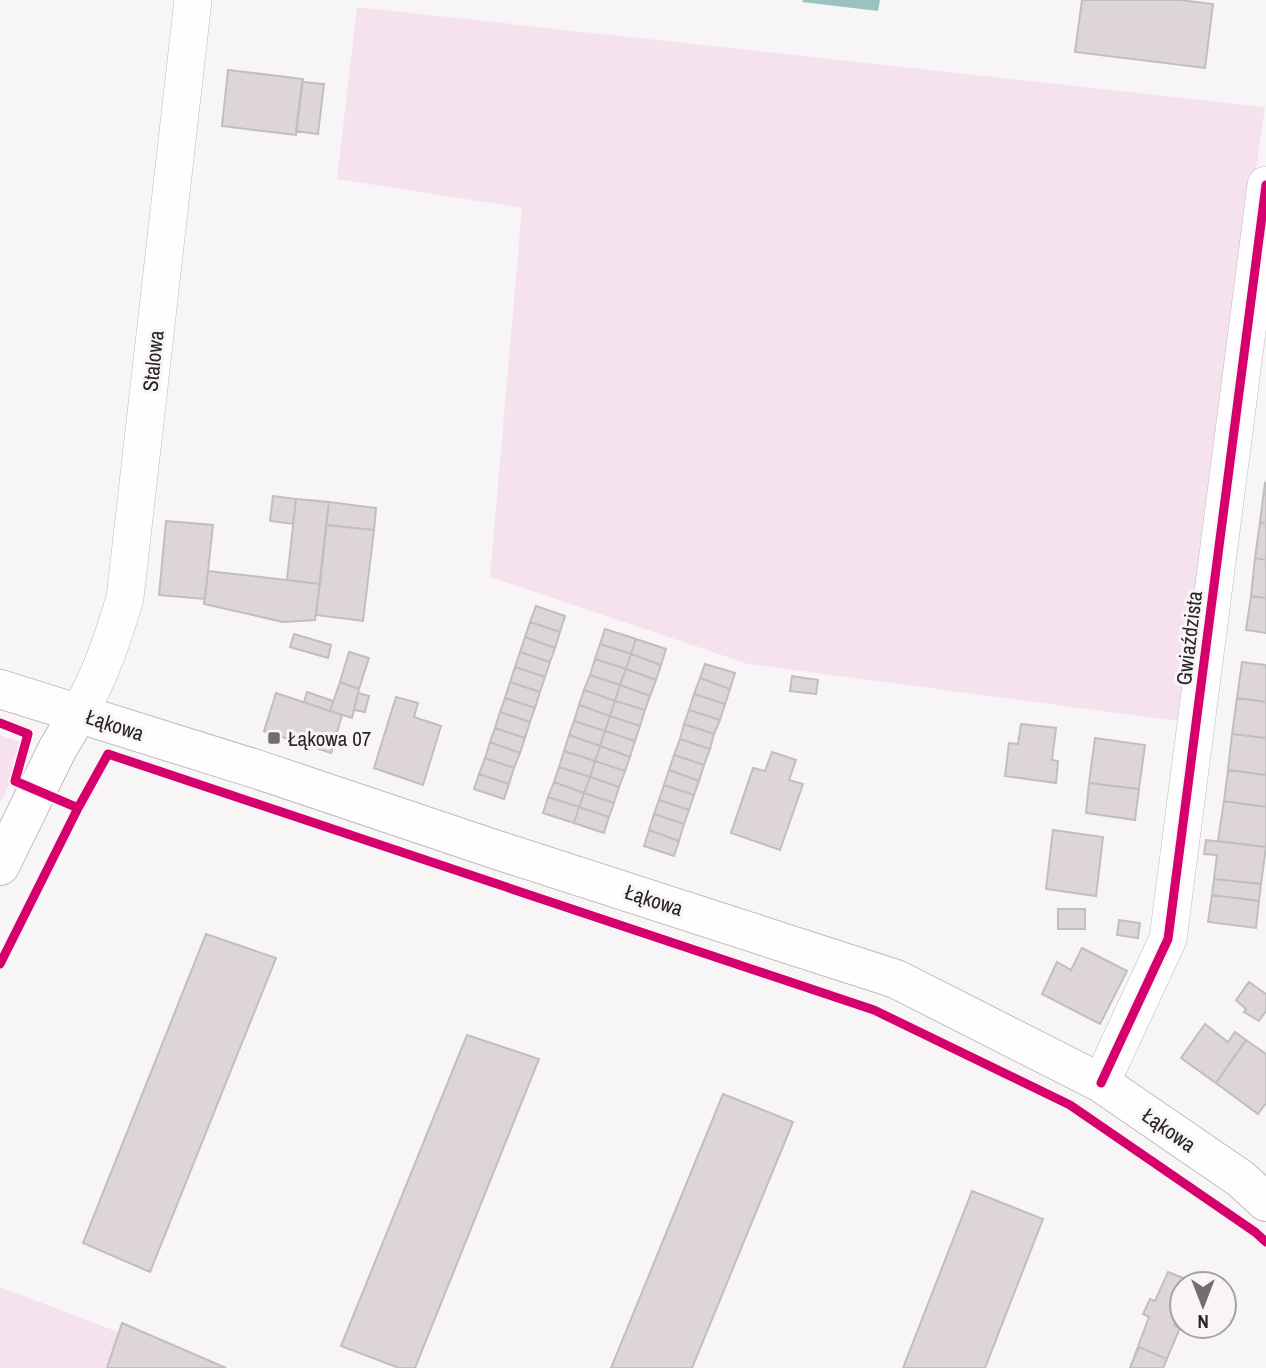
<svg xmlns="http://www.w3.org/2000/svg" width="1266" height="1368" font-family="'Archivo Narrow',sans-serif">
  <rect width="100%" height="100%" fill="#f8f5f7"/>
  <path fill="#f6e1ee" d="M357 7 1265 107 1177 721 748 664 490 577 522 208 337 179Z
    M0 735 29 745 0 803Z
    M0 1287 213 1368H0Z"/>
  <path fill="#9cc2c0" d="M803 0H880L878 11 802 2Z"/>
  <path fill="#ded5db" stroke="#c0bebf" stroke-width="2" d="M1082 0H1180L1213 4 1205 68 1075 52Z
    M228 70 303 79 296 135 222 126Z
    M302 82 324 84 318 134 296 131Z
    M1265 483 1266 484V523L1260 522Z
    M273 496 296 499 293 524 270 521Z
    M296 499 329 502 320 584 287 580Z
    M329 502 376 508 374 530 326 525Z
    M166 521 213 525 205 599 159 595Z
    M1260 522 1266 523V560L1255 558Z
    M326 525 374 530 363 621 316 615Z
    M1255 558 1266 560V598L1251 596Z
    M208 571 320 584 315 620 283 622 204 604Z
    M1251 596 1266 598V633L1246 630Z
    M536 606 565 616 560 632 530 622Z
    M530 622 560 632 555 648 525 637Z
    M605 629 636 639 631 654 600 644Z
    M294 634 331 645 328 658 290 647Z
    M525 637 555 648 550 662 520 652Z
    M636 639 666 649 661 665 631 654Z
    M600 644 631 654 626 669 595 659Z
    M349 652 369 658 359 689 340 682Z
    M520 652 550 662 545 677 515 667Z
    M631 654 661 665 656 680 626 669Z
    M595 659 626 669 620 685 590 675Z
    M1242 662 1266 665V702L1237 698Z
    M705 664 735 673 730 689 700 678Z
    M515 667 545 677 540 692 510 682Z
    M626 669 656 680 650 696 620 685Z
    M590 675 620 685 615 701 584 690Z
    M792 676 818 680 816 694 790 691Z
    M700 678 730 689 725 704 694 694Z
    M340 682 359 689 352 718 330 711Z
    M510 682 540 692 535 708 505 698Z
    M620 685 650 696 645 710 615 701Z
    M584 690 615 701 610 716 579 705Z
    M307 692 333 701 330 711 304 702Z
    M276 693 342 715 331 753 264 731Z
    M358 693 369 696 365 712 354 710Z
    M694 694 725 704 720 720 689 710Z
    M396 697 418 703 414 717 441 726 423 785 374 768Z
    M505 698 535 708 530 722 500 712Z
    M1237 698 1266 702V738L1232 734Z
    M615 701 645 710 640 726 610 716Z
    M579 705 610 716 605 731 574 721Z
    M689 710 720 720 714 734 684 724Z
    M500 712 530 722 525 738 495 728Z
    M610 716 640 726 635 741 605 731Z
    M574 721 605 731 600 746 569 735Z
    M684 724 714 734 710 749 680 739Z
    M1021 724 1056 728 1052 760 1058 761 1056 783 1005 776 1009 743 1018 744Z
    M495 728 525 738 520 753 490 742Z
    M605 731 635 741 630 757 600 746Z
    M1232 734 1266 738V775L1228 770Z
    M569 735 600 746 595 761 564 751Z
    M1095 738 1145 745 1139 789 1089 783Z
    M680 739 710 749 704 765 674 755Z
    M490 742 520 753 514 768 485 758Z
    M600 746 630 757 625 771 595 761Z
    M564 751 595 761 590 777 559 767Z
    M772 752 796 760 789 780 803 784 780 850 731 833 753 768 765 771Z
    M674 755 704 765 699 781 669 770Z
    M485 758 514 768 509 784 479 774Z
    M595 761 625 771 619 787 590 777Z
    M559 767 590 777 584 793 554 782Z
    M669 770 699 781 694 795 664 785Z
    M1228 770 1266 775V807L1224 801Z
    M479 774 509 784 504 799 474 789Z
    M590 777 619 787 614 803 584 793Z
    M554 782 584 793 579 807 548 797Z
    M1089 783 1139 789 1135 820 1086 813Z
    M664 785 694 795 689 810 659 800Z
    M584 793 614 803 609 817 579 807Z
    M548 797 579 807 574 823 543 813Z
    M659 800 689 810 684 824 654 814Z
    M1224 801 1266 807V847L1218 841Z
    M579 807 609 817 604 833 574 823Z
    M654 814 684 824 679 841 649 830Z
    M649 830 679 841 674 856 644 846Z
    M1053 830 1103 837 1096 896 1046 889Z
    M1206 840 1266 847 1261 884 1214 879 1217 855 1204 854Z
    M1214 879 1261 884 1259 901 1212 895Z
    M1212 895 1259 901 1256 928 1208 922Z
    M1058 909H1085V929H1058Z
    M1119 920 1140 923 1138 938 1117 935Z
    M206 934 276 958 150 1272 83 1243Z
    M1082 948 1127 971 1100 1024 1042 994 1057 962 1071 970Z
    M1249 982 1266 994V1011L1259 1021 1244 1012 1246 1009 1236 1000Z
    M1205 1024 1228 1042 1235 1032 1246 1040 1216 1083 1181 1058Z
    M467 1035 539 1059 415 1368H399L341 1346Z
    M1246 1040 1266 1054V1103L1258 1114 1216 1083Z
    M723 1094 793 1122 692 1368H611Z
    M972 1191 1043 1219 985 1368H903Z
    M1168 1272 1198 1284H1182V1313L1180 1312 1174 1326 1180 1328 1163 1368H1130L1149 1317 1143 1314 1150 1299 1155 1301Z
    M122 1323 226 1368H107Z
    M1139 1347 1167 1359 1163 1368H1130Z"/>
  <g fill="none" stroke-linecap="round" stroke-linejoin="round">
    <g stroke="#bebbbd" stroke-width="38">
      <path id="street" d="M79 713C100 677 113 638 125 598L193 0
        M1101 1083 1168 939 1266 185"/>
    </g>
    <g stroke="#bebbbd" stroke-width="40">
      <path id="secondary" d="M0 689 259 770 500 851 896 979 1101 1083 1241 1179 1266 1202
        M0 866 58 748 79 713"/>
    </g>
    <use href="#street" stroke="#fefefe" stroke-width="37"/>
    <use href="#secondary" stroke="#fefefe" stroke-width="38"/>
    <g stroke="#f9f4f7" stroke-width="13">
      <path id="cycleway" d="M0 723 28 734 15 781 78 808
        M0 964 78 808 108 754 874 1010 1070 1105 1255 1232 1266 1242
        M1101 1083 1168 939 1266 185"/>
    </g>
    <use href="#cycleway" stroke="#d6006c" stroke-width="9"/>
  </g>
  <rect fill="#716e70" stroke="#f9f4f7" stroke-width="2.5" x="267" y="731" width="14" height="14" rx="3.5"/>
  <g text-anchor="middle" dominant-baseline="central" stroke-width="6" stroke-linejoin="round" paint-order="stroke">
    <g font-size="21" fill="#282627" stroke="#f9f4f7">
      <text transform="translate(153 361) rotate(-84)">Stalowa</text>
      <text transform="translate(1189 638) rotate(-83)">Gwiaździsta</text>
      <text transform="translate(115 725) rotate(18)">Łąkowa</text>
      <text transform="translate(654 900) rotate(18)">Łąkowa</text>
      <text transform="translate(1169 1130) rotate(35)">Łąkowa</text>
    </g>
    <g font-size="21" fill="#282627" stroke="#f9f4f7" text-anchor="start">
      <text x="288" y="738">Łąkowa 07</text>
    </g>
  </g>
  <g transform="translate(1203 1305) rotate(180)"><circle r="33" fill="#f9f4f7" stroke="#a5a2a4" stroke-width="2"/>
  <path d="M0-5L12 26L0 18L-12 26Z" fill="#716e70"/>
  <text y="-10" font-size="19" font-weight="bold" text-anchor="middle" fill="#282627">N</text>
  </g>
</svg>
